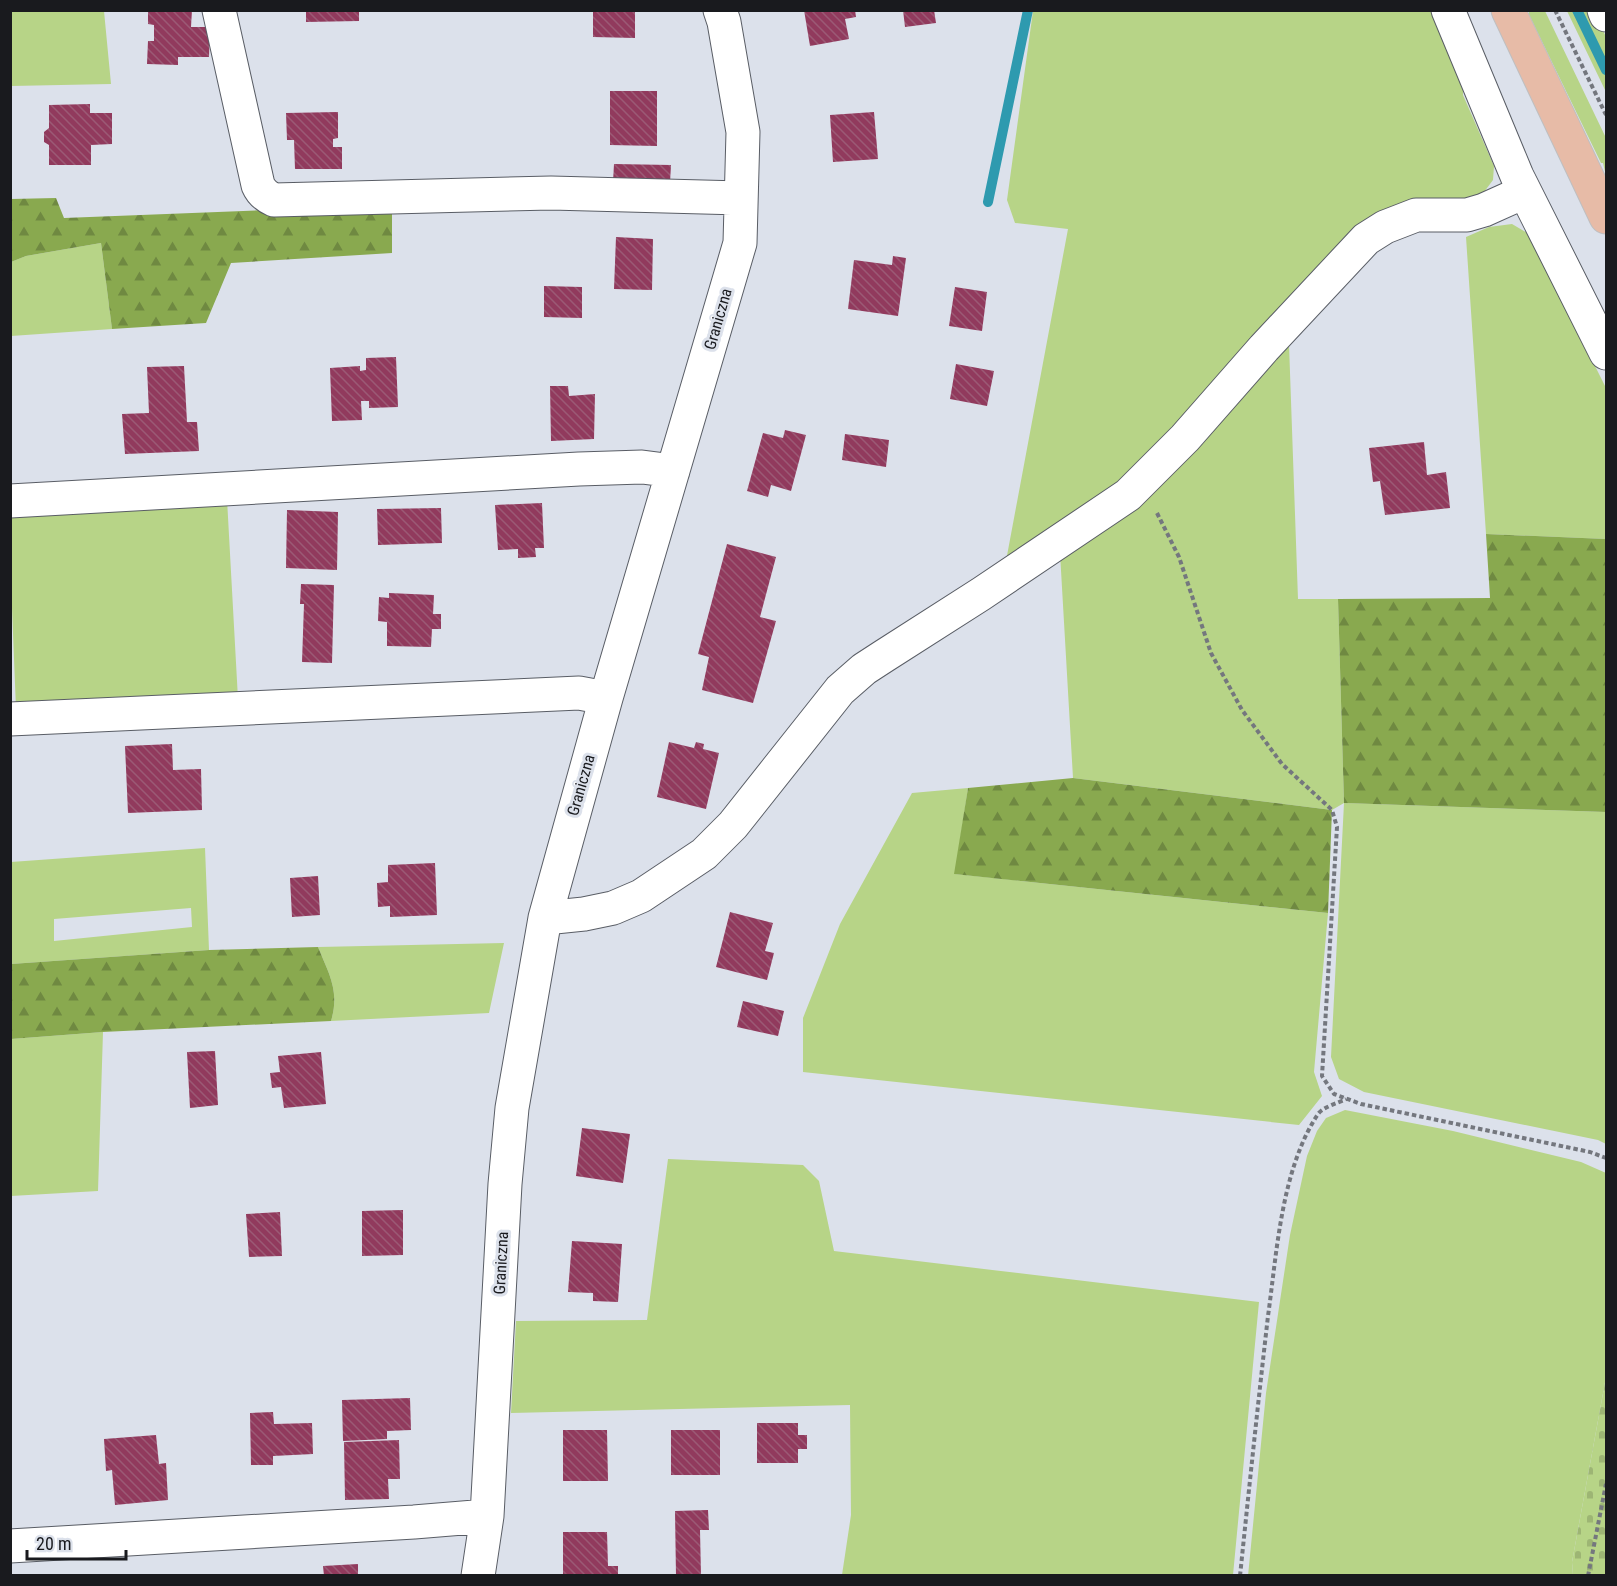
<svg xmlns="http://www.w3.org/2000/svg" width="1617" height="1586" font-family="'Roboto Condensed',sans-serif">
  <defs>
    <pattern id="forest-firs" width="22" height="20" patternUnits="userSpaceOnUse" patternTransform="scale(1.5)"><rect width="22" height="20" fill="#89a94f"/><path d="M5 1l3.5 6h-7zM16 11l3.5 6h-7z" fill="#6f8941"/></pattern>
    <pattern id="cemetery-stones" width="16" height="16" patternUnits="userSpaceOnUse" patternTransform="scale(1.5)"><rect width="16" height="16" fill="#b7d487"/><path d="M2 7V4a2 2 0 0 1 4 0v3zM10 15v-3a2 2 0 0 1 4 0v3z" fill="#9db574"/></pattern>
    <pattern id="building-back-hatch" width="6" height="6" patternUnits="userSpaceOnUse" patternTransform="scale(1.5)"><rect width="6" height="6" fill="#913a5d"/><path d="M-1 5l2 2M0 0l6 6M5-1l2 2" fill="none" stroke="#9b5a75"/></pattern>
  </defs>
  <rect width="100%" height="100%" fill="#dce1eb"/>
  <path fill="#b7d487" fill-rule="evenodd" d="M10 11H104L111 84 11 86Z
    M1033 11H1435L1463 83V95L1494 166 1493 180 1484 192 1459 202 1389 214 1121 489 1006 561 1068 229 1015 223 1007 200Z
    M1529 11H1545L1606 138V176L1603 163H1601L1529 15Z
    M1567 11H1594L1606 37V92Z
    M1512 224 1529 234 1606 388V539L1486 534 1466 237 1489 227Z
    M101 243 112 329 11 336V262L26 256Z
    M1289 344 1298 599H1338L1344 803 1606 812V1144L1598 1140 1364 1092 1339 1079 1331 1057 1344 803 1332 810 1073 778 1060 553Z
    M227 499 238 699 16 709 11 583 10 510Z
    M968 788 955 874 1328 913 1314 1072 1322 1096 1299 1125 803 1072V1018L840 924 912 793Z
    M205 848 209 950 11 964V862ZM191 908 192 927 54 941V919Z
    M504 943 489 1013 331 1021C340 991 329 974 318 947Z
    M103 1032 98 1191 11 1196V1039Z
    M1345 1110 1453 1131 1581 1162 1606 1173V1377L1572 1562 1573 1575 1248 1576 1266 1393 1290 1235 1307 1156 1317 1131 1326 1118Z
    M668 1159 803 1165 819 1181 834 1251 1259 1302 1233 1575H842L851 1515 850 1405 511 1413 516 1321 647 1320Z"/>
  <path fill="url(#forest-firs)" d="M56 198 64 218 392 205V253L231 263 206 323 112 329 101 243 26 256 11 262V199Z
    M1486 534 1606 539V812L1344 803 1338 599 1490 598Z
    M1073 778 1332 810 1328 913 954 874 968 788Z
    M318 947C329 974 340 991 331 1021L103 1032 11 1039V964L209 950Z"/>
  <path fill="url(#cemetery-stones)" d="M1606 1377V1575H1573L1572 1562Z"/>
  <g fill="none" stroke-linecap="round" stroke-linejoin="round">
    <path stroke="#2e9aaf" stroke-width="10" d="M1577 10 1606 70
      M988 202 1028 10"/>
  </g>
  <path fill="url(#building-back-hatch)" d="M148 10H192L191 27H210L209 57H178V65L147 64 148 41H154V25L148 24Z
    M306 10H359V21L306 22Z
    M593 10H635V38L593 37Z
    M804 10H855L856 17 845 19 849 39 810 46Z
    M903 10H934L936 23 905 27Z
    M610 91H657V146L610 145Z
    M90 104V113H112V144L91 145V165H49V145L44 142V132L49 128V105Z
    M338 112V138L333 139V147H342V169H295L294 140H287L286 113Z
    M874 112 878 159 833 162 830 115Z
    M614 164 671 165 670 183 613 182Z
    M616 237 653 239 652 290 614 289Z
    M893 256 906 258 898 316 848 309 854 260 892 265Z
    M544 286 582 287V318L544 317Z
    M955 287 987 292 982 331 949 326Z
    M396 357 398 407 369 408V401H361L362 420 332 421 330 368 360 366V371L366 370V358Z
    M956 364 994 371 987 406 950 399Z
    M184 366 187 422H197L199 451 125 454 122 414 149 413 147 367Z
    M550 386H568L569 396 595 394 594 439 551 441Z
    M785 430 806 435 791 491 771 485 768 497 747 491 763 433 783 438Z
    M845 434 889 440 886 467 842 460Z
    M1424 442 1427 475 1446 472 1450 508 1385 515 1380 481 1373 482 1369 448Z
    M542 503 544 548H535L536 557 518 558V549L498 550 495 505Z
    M441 508 442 543 378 545 377 509Z
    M287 510 338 512 337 570 286 568Z
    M727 544 776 557 760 617 776 621 753 703 702 690 709 657 698 654Z
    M301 584 334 585 332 663 302 662 304 604H300Z
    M389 593 434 595 433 614H441V629H432L431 647 387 646V622L378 621 379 597 389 598Z
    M669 742 694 748 696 742 704 744 703 749 719 753 706 809 657 797Z
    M172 744 173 770 201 769 202 810 128 813 125 746Z
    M435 863 437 915 390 917V906L378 907 377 883 388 882V865Z
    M318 876 320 915 292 917 290 878Z
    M730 912 773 923 765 951 774 953 767 980 716 967Z
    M743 1001 784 1011 778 1036 737 1027Z
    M215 1051 218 1105 190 1108 187 1052Z
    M321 1052 326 1104 284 1108 281 1087 272 1088 270 1073 280 1072 278 1056Z
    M582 1128 630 1134 623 1183 576 1176Z
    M403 1210V1255L362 1256V1211Z
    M280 1212 282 1256 249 1257 246 1214Z
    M572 1241 622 1244 618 1302 593 1301V1293L568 1292Z
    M410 1398 411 1430 387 1431V1439L343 1441 342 1400Z
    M273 1412 274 1424 312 1423 313 1454 273 1456V1465H251L250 1413Z
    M757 1423H798V1435H807V1449H798V1463H757Z
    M563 1430H607L608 1481H563Z
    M671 1430H720V1475H671Z
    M156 1435 159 1464 166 1463 168 1500 115 1505 112 1470 106 1471 104 1439Z
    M399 1440 400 1479H388L389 1499 345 1500 344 1442Z
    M708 1510 709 1530H700L701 1576H676L675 1511Z
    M563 1532H607L608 1566H618V1576H563Z
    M358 1564V1576H324L323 1566Z"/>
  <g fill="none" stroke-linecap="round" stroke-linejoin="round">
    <g stroke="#595d65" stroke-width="35">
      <path id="minor" d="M219 10 258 185C261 192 267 197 274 200L551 193 741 198
        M1448 10 1517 176 1606 353
        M1604 10 1606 15
        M10 501 579 469 642 467 673 471
        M10 719 579 693 606 698
        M545 918 584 914 613 908 641 896 704 854 733 825 840 690 864 669 884 656 981 594 1128 495 1185 438 1264 348 1366 239 1385 227 1416 215H1467L1484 210 1524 192
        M10 1546 414 1522 487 1516
        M478 1576 487 1516 505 1184 512 1108 545 918 606 698 740 243 743 132 724 22 720 10"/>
    </g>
    <g stroke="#bfbfc0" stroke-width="35">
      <path id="major" d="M1508 10 1606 217"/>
    </g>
    <path stroke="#74777e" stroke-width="4" stroke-dasharray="4.5 3" stroke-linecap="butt" d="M1555 10 1606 115
      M1157 513 1179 557 1211 653 1242 710 1282 764 1332 810 1337 827 1322 1076 1334 1094 1361 1104 1590 1152 1606 1158
      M1240 1576C1249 1489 1258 1403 1268 1316 1277 1252 1281 1170 1318 1114 1323 1107 1338 1103 1346 1099
      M1588 1576 1606 1484"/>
    <use href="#minor" stroke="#fff" stroke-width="33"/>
    <use href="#major" stroke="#e7bba7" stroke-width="33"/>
  </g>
  <g text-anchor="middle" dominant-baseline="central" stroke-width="6" stroke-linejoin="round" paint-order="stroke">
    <g font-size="16" fill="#191a1e" stroke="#dce1eb">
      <text transform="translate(718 319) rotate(-74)">Graniczna</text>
      <text transform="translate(581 785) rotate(-74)">Graniczna</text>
      <text transform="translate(501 1263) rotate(-87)">Graniczna</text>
    </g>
  </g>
  <rect width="1617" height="1586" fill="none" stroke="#191a1e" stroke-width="24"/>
  <path d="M27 1550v9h99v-9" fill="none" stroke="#191a1e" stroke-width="3"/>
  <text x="36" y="1550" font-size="18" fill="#191a1e" stroke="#dce1eb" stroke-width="4.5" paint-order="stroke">20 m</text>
</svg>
